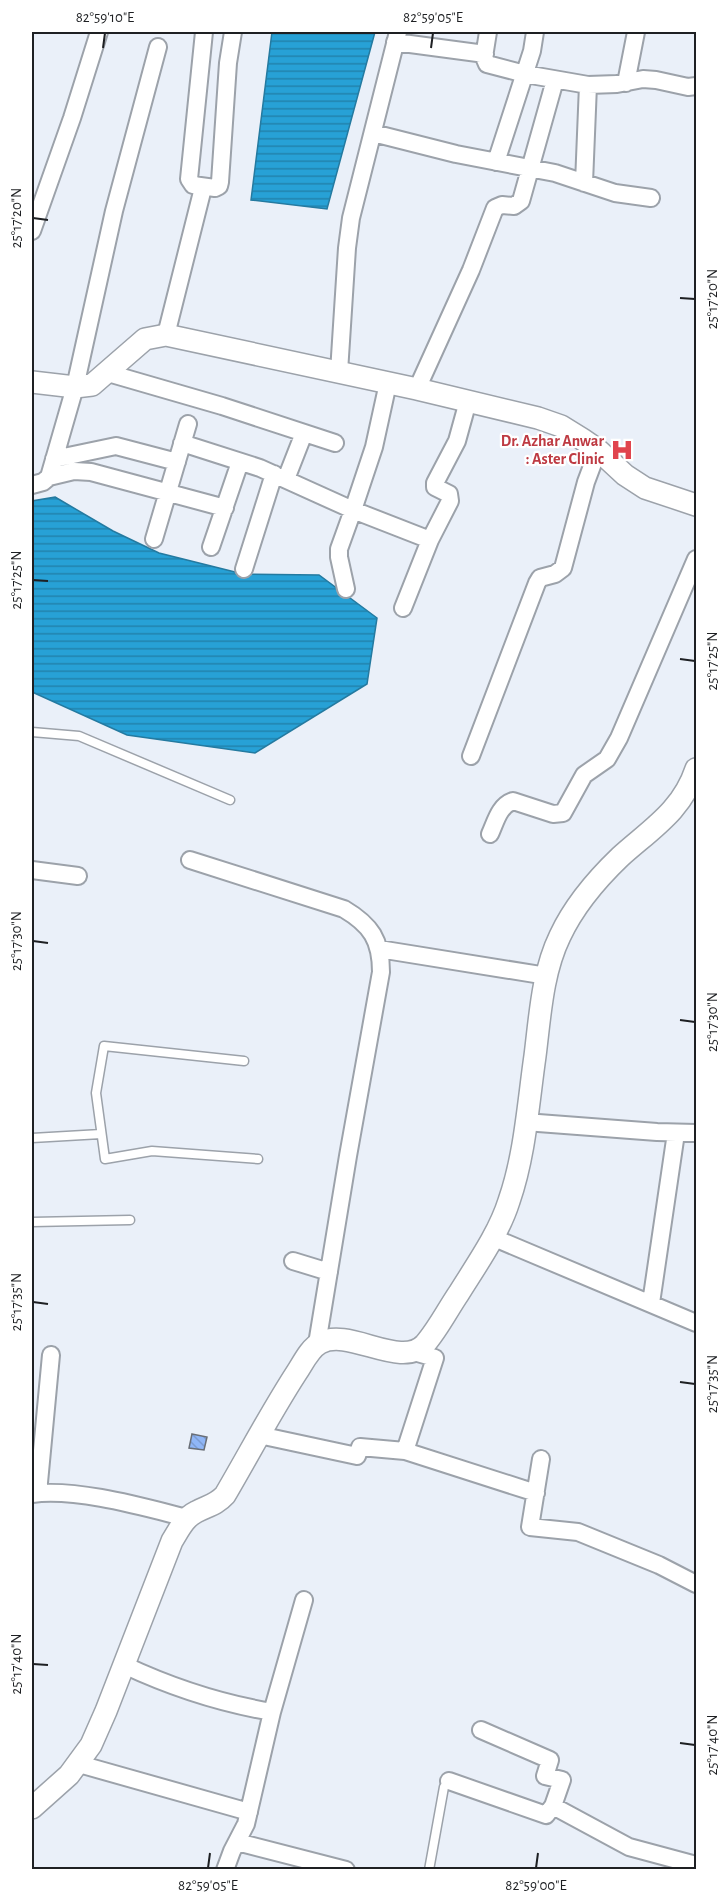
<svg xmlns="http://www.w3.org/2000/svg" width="728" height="1901" font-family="'Alegreya Sans',sans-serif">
  <defs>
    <pattern id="water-rules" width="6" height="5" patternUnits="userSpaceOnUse" patternTransform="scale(1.5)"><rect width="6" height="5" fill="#27a1d6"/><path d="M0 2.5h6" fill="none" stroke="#2183ad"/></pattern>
    <pattern id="building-back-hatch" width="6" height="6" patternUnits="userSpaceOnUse" patternTransform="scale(1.5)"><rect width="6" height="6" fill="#8fb6f7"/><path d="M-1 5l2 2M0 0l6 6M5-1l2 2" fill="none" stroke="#7b9cd3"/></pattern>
  </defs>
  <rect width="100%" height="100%" fill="#eaf0f9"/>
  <path fill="url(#water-rules)" stroke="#247aa0" stroke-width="1.5" d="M272 32H375L327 209 251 200Z
    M55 497 113 531 159 553 243 574 319 575 377 618 367 684 255 753 127 735 32 692V501Z"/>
  <path fill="url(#building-back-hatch)" stroke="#696e76" stroke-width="1.5" d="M192 1434 207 1437 204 1450 189 1448Z"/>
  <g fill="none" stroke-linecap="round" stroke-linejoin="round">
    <g stroke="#9ca2aa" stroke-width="11">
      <path id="service" d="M32 732 79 736 230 800
        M244 1061 104 1046 96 1093 105 1159 152 1151 258 1159
        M32 1138 101 1134
        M32 1222 130 1220
        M429 1870 444 1787 449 1781"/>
    </g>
    <g stroke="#9ca2aa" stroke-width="20">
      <path id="minor" d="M204 32 189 179 193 185 215 188 219 186 220 182 228 63 233 32
        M488 32 484 57 487 64 525 74 588 85 617 84 643 79 656 80 688 87 696 86
        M395 42 485 54
        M626 83 636 32
        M373 133 456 154 555 173 615 193 651 198
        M496 162 532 51 535 32
        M584 183 588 85
        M32 231 72 118 99 32
        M166 335 203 188
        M339 372 347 248 351 218 398 32
        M108 373 222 406 335 443
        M417 389 471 270 495 208 502 205 514 206 521 201 555 80
        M182 443 260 468 353 510 374 447 388 383
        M54 459 116 446 177 462
        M49 477 74 471 91 472 225 508
        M286 479 304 433
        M32 485 43 482 49 477 75 387 114 211 158 47
        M154 539 188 424
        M211 547 240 462
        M244 569 274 474
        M346 589 339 557V549L353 510 430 540
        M403 608 430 540 450 501 449 494 435 487V483L457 441 468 401
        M471 756 537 583 540 578 555 574 563 568 586 482 598 450
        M490 834C496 821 499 806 513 801L553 814 563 813 584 775 607 759 619 738 696 559
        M190 860 344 909C371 925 381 940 381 972L348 1156 317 1344
        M32 870 78 876
        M379 949 547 976
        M525 1122 657 1132 696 1133
        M492 1237 696 1323
        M293 1261 329 1272
        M651 1303 676 1133
        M414 1352 435 1358 405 1451 536 1493
        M259 1435 357 1456 360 1447 405 1451
        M541 1459 530 1527 578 1532 659 1565 696 1584
        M38 1493 51 1355
        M32 1494C77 1488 143 1507 187 1518
        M124 1665C173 1688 219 1703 272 1712
        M481 1730 550 1760 545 1776 562 1780 553 1806
        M79 1764 249 1812
        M449 1781 546 1815 553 1806 629 1847 696 1865
        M237 1842 346 1870
        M225 1870 232 1851 246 1824 272 1712 304 1600"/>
    </g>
    <g stroke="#9ca2aa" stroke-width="24">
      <path id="tertiary" d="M32 382 75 387 92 385 145 339 166 335 417 389 538 418 561 426 582 439 598 450 625 475 645 488 696 505
        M32 1808 69 1775 91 1745 106 1711 172 1541C179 1530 184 1518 196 1512 207 1506 216 1505 225 1495 249 1454 271 1412 297 1372 303 1363 310 1348 320 1343 349 1327 401 1370 425 1344 438 1329 448 1309 459 1293 477 1264 499 1233 509 1201 525 1155 528 1105 535 1056 540 1017 542 973 560 936 574 906 596 880 620 857 651 829 682 811 696 769"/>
    </g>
    <use href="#service" stroke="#fff" stroke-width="8"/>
    <use href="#minor" stroke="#fff" stroke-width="16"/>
    <use href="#tertiary" stroke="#fff" stroke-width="21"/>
  </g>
  <path fill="none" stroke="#1e2023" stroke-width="2" d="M103 48 105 33M431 48 433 33M33 218 48 220M680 298 695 299M33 580 48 581M680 659 695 661M33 941 48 943M680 1020 695 1022M33 1302 48 1304M680 1382 695 1384M33 1664 48 1665M680 1743 695 1745M208 1868 210 1853M536 1868 538 1853"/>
  <defs>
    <g id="hospital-bare" transform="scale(1.8)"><path d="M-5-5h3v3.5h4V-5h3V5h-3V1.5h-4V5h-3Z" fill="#e0444e" stroke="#fff" stroke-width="2.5" paint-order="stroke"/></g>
  </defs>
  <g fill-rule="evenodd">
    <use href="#hospital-bare" x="622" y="450"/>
  </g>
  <g text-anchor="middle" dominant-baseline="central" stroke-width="4.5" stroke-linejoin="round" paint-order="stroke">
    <g font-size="16" font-weight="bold" fill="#be3a42" stroke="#fff" text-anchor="end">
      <text x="604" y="441">Dr. Azhar Anwar<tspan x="604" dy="18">: Aster Clinic</tspan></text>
    </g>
  </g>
  <rect width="728" height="1901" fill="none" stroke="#ffffff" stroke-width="66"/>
  <rect x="33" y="33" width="662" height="1835" fill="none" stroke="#1e2023" stroke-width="2"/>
  <g font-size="15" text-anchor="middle" fill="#1e2023">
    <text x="105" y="22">82°59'10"E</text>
    <text x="433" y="22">82°59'05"E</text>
    <text transform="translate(16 218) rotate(-90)" y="5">25°17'20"N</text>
    <text transform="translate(712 299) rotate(-90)" y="5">25°17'20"N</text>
    <text transform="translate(16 580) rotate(-90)" y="5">25°17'25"N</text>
    <text transform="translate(712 661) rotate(-90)" y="5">25°17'25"N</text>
    <text transform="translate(16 941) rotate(-90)" y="5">25°17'30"N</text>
    <text transform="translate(712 1022) rotate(-90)" y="5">25°17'30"N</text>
    <text transform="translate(16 1302) rotate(-90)" y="5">25°17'35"N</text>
    <text transform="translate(712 1384) rotate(-90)" y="5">25°17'35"N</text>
    <text transform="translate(16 1664) rotate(-90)" y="5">25°17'40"N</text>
    <text transform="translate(712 1745) rotate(-90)" y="5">25°17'40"N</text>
    <text x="208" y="1890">82°59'05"E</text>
    <text x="536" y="1890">82°59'00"E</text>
  </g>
</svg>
